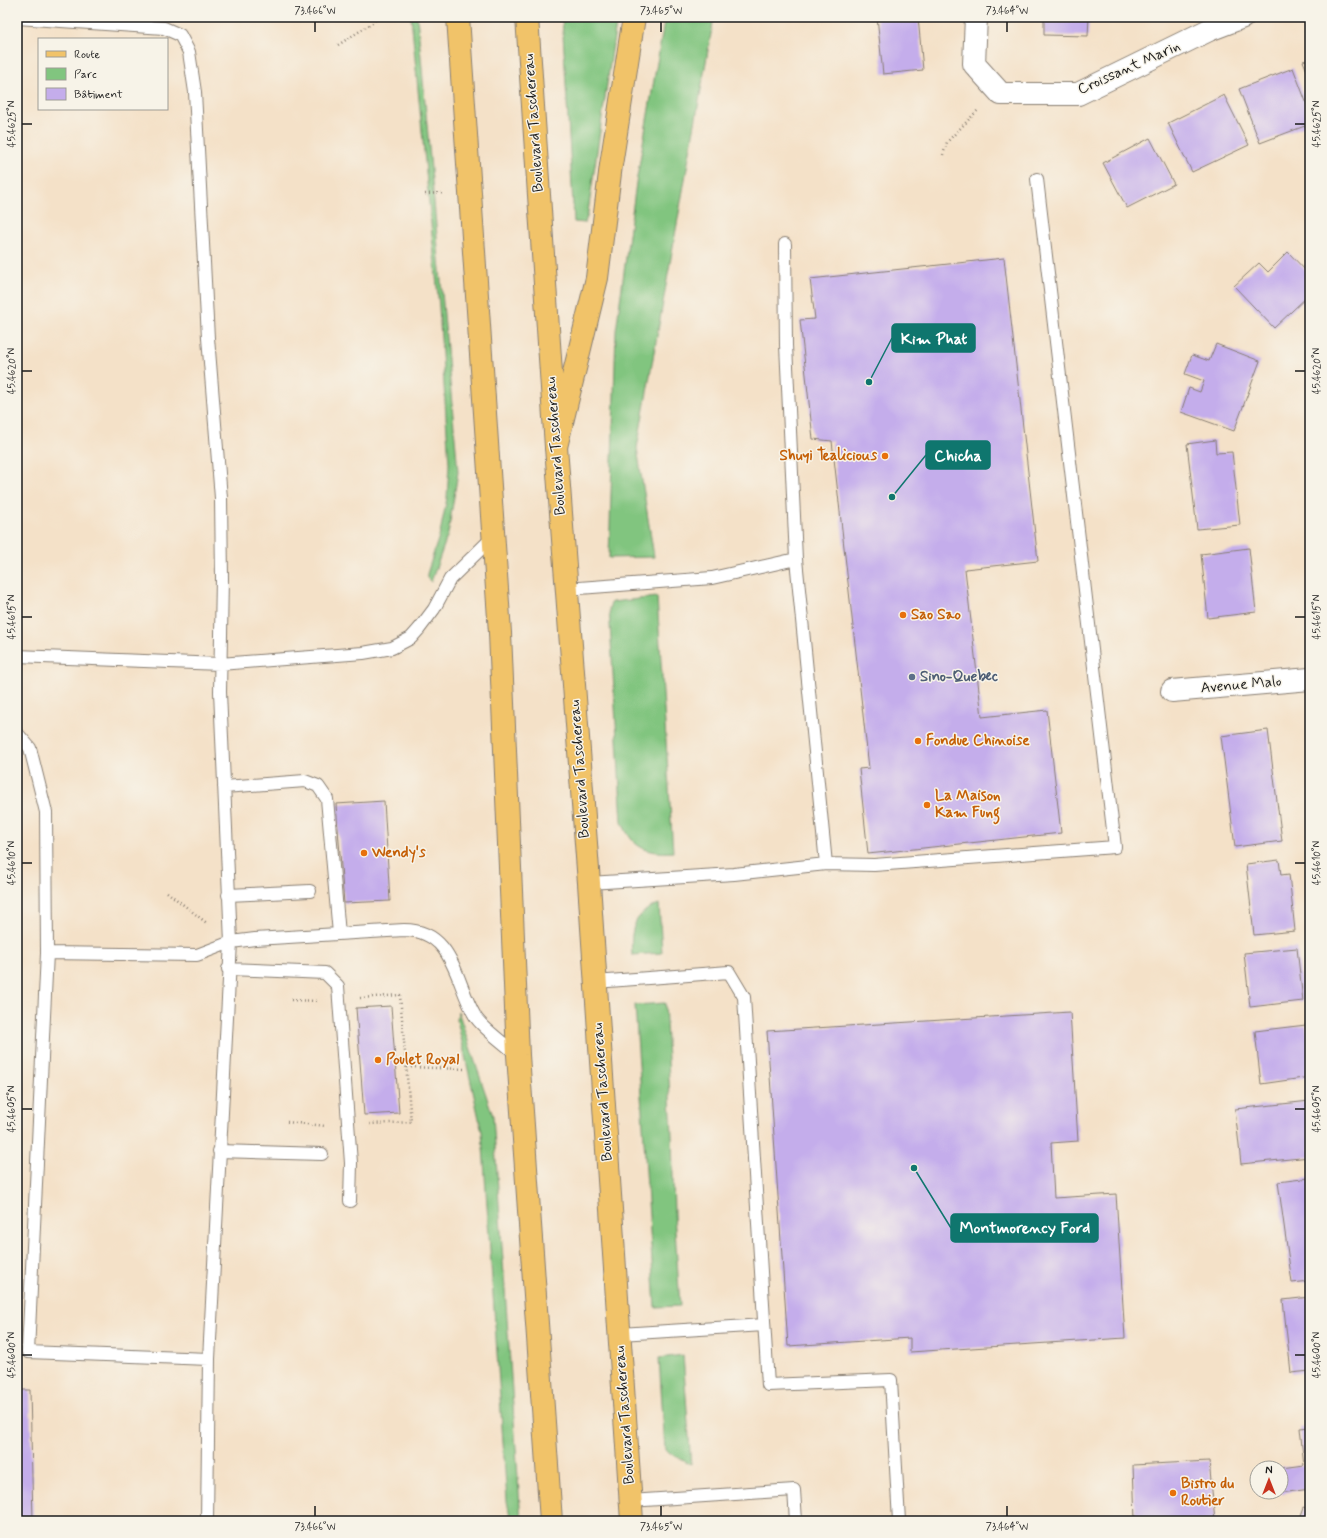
<svg xmlns="http://www.w3.org/2000/svg" width="1327" height="1538" font-family="Mynerve,sans-serif">
  <rect width="100%" height="100%" fill="#f7f3e8"/>
  <filter id="ink" filterUnits="userSpaceOnUse"><feTurbulence type="fractalNoise" baseFrequency=".025" numOctaves="2"/><feDisplacementMap in="SourceGraphic" scale="8" xChannelSelector="R" yChannelSelector="G"/><feConvolveMatrix kernelMatrix="1 2 1 2 8 2 1 2 1" color-interpolation-filters="sRGB"/></filter>
  <filter id="wash" filterUnits="userSpaceOnUse"><feTurbulence type="fractalNoise" baseFrequency=".012" numOctaves="4" result="noise"/><feDisplacementMap in="SourceGraphic" scale="16" xChannelSelector="R" yChannelSelector="G"/><feGaussianBlur stdDeviation="0.9" result="paint"/><feColorMatrix in="noise" values="0 0 0 0 0 0 0 0 0 0 0 0 0 0 0 0 0 1.4 0 .05"/><feComposite in="paint" operator="in"/></filter>
  <g filter="url(#wash)">
    <rect width="100%" height="100%" fill="#f4e1c8"/>
    <path fill="#81c57f" stroke="#4e704e" d="M411 17H417L421 57 458 472 448 534 431 582 427 578V574L440 533 447 498 449 464 439 307Z
      M562 17H617L588 212 585 223 574 222Z
      M665 17H714L637 448 654 557 609 558 616 331 636 183Z
      M657 597 673 852C647 854 632 848 622 822L609 608 612 602Z
      M659 904 662 953 632 955C630 930 633 913 659 904Z
      M665 1003 672 1135 674 1214 680 1306 655 1307 635 1005Z
      M458 1011 493 1116 521 1521H511L507 1501 482 1132 457 1020Z
      M683 1355 691 1465 665 1450 659 1358Z"/>
    <g id="blocks">
      <path fill="#c4adeb" d="M877 17H918L923 70 883 74Z
        M1044 17H1089L1088 36 1044 35Z
        M1310 59V78L1303 61Z
        M1293 68 1310 112V124L1260 143 1239 89Z
        M1224 95 1249 145 1192 172 1168 123Z
        M1150 138 1174 184 1127 208 1103 163Z
        M1288 252 1310 275V294L1274 328 1234 286 1259 263 1268 272Z
        M1004 258 1038 561 965 569 982 717 1047 710 1061 833 868 854 859 769 869 768 832 441 813 439 800 320 815 319 810 279Z
        M1216 344 1260 361 1234 431 1181 412 1189 388 1200 392 1204 381 1185 374 1192 355 1209 361Z
        M1215 440 1216 453 1232 452 1240 525 1197 529 1187 444Z
        M1249 548 1256 612 1208 618 1201 554Z
        M1268 730 1282 841 1235 847 1221 736Z
        M384 801 390 901 344 903 336 804Z
        M1279 860 1281 875 1289 874 1295 931 1254 935 1246 864Z
        M1297 948 1303 1001 1250 1007 1244 953Z
        M391 1006 399 1113 364 1115 356 1008Z
        M1070 1012 1078 1141 1051 1143 1054 1198 1116 1194 1125 1338 910 1352V1338L788 1346 767 1031Z
        M1306 1025 1310 1056V1077L1261 1084 1255 1031Z
        M1310 1101V1157L1241 1164 1235 1109Z
        M1310 1178V1281L1292 1283 1278 1182Z
        M1310 1297V1371L1291 1373 1283 1300Z
        M17 1390H30L33 1521H17Z
        M1310 1427V1489L1281 1493V1468L1304 1465 1300 1428Z
        M1209 1461 1215 1521H1135L1133 1465Z
        M1304 1507 1310 1509V1521H1299Z
        M1045 1519 1046 1521H1031V1520Z"/>
    </g>
  </g>
  <g filter="url(#ink)">
    <use href="#blocks" fill-opacity="0" stroke="#887e72" stroke-width="1"/>
    <g fill="none" stroke-linecap="round" stroke-linejoin="round">
      <g stroke="#887e72" stroke-width="14">
        <path id="service" d="M17 18 164 28 180 35 189 52 195 92 208 338 221 498 222 578 220 692 231 942 209 1359 207 1521
          M785 244 786 345 796 559
          M566 589 712 578 796 559 826 864 734 874 589 883
          M17 656 220 664 363 653 392 648 411 638 419 629 434 609 450 579 493 537
          M17 733 30 748 46 812 47 953 28 1352 209 1359
          M224 787 305 781 318 786 327 799 339 934
          M826 864 874 865 1115 847 1037 179
          M228 895 310 891
          M47 953 197 955 231 942 255 939 404 930C454 930 455 982 475 1016 481 1027 507 1046 518 1055
          M228 969 325 973 338 986 351 1163 350 1201
          M595 982 729 972 744 997 768 1385 891 1380 899 1521
          M219 1151 322 1154
          M620 1334 764 1325
          M630 1501 794 1490 796 1521"/>
      </g>
      <g stroke="#887e72" stroke-width="24">
        <path id="minor" d="M976 17 974 64 1001 94H1078L1209 30 1243 17
          M1172 691 1310 679"/>
      </g>
      <g stroke="#887e72" stroke-width="24">
        <path id="primary" d="M458 17 500 633 518 1055 551 1521
          M527 17 556 447 589 883 632 1521"/>
      </g>
      <g stroke="#887e72" stroke-width="24">
        <path id="motorway" d="M556 447 597 278 611 165 634 17"/>
      </g>
      <path stroke="#887e72" stroke-width="2.5" stroke-dasharray="1 3" stroke-linecap="butt" d="M338 45 374 22 377 17
        M943 155 947 142 979 109
        M425 194 444 193
        M167 892 208 924
        M360 998 400 995 411 1122 370 1124
        M291 1000 319 1001
        M407 1067 464 1069
        M287 1122 326 1126"/>
      <use href="#service" stroke="#fff" stroke-width="12"/>
      <use href="#minor" stroke="#fff" stroke-width="22"/>
      <use href="#primary" stroke="#f1c369" stroke-width="22"/>
      <use href="#motorway" stroke="#f1c369" stroke-width="22"/>
    </g>
  </g>
  <path fill="none" stroke="#1c1c1c" stroke-width="1.5" d="M315 22V32M661 22V32M1007 22V32M22 124H32M1295 124H1305M22 371H32M1295 371H1305M22 617H32M1295 617H1305M22 863H32M1295 863H1305M22 1109H32M1295 1109H1305M22 1355H32M1295 1355H1305M315 1506V1516M661 1506V1516M1007 1506V1516"/>
  <g fill="#e8710a" stroke="#f7f3e8" stroke-width="1.5">
    <circle cx="885" cy="456" r="4"/>
    <circle cx="903" cy="615" r="4"/>
    <circle cx="918" cy="741" r="4"/>
    <circle cx="927" cy="805" r="4"/>
    <circle cx="364" cy="853" r="4"/>
    <circle cx="378" cy="1060" r="4"/>
    <circle cx="1173" cy="1493" r="4"/>
  </g>
  <circle fill="#5c6f8a" stroke="#f7f3e8" stroke-width="1.5" cx="912" cy="677" r="4"/>
  <g text-anchor="middle" dominant-baseline="central" stroke-width="3" stroke-linejoin="round" paint-order="stroke">
    <g font-size="15" fill="#1c1c1c" stroke="#f7f3e8">
      <text transform="translate(1129 68) rotate(-24)">Croissant Marin</text>
      <text transform="translate(534 123) rotate(-94)">Boulevard Taschereau</text>
      <text transform="translate(556 446) rotate(-94)">Boulevard Taschereau</text>
      <text transform="translate(1241 685) rotate(-5)">Avenue Malo</text>
      <text transform="translate(580 769) rotate(-94)">Boulevard Taschereau</text>
      <text transform="translate(603 1092) rotate(-94)">Boulevard Taschereau</text>
      <text transform="translate(625 1415) rotate(-94)">Boulevard Taschereau</text>
    </g>
    <g font-size="15" font-weight="bold" fill="#c56008" stroke="#f7f3e8" text-anchor="start">
      <text x="877" y="456" text-anchor="end">Shuyi Tealicious</text>
      <text x="911" y="615">Sao Sao</text>
      <text x="926" y="741">Fondue Chinoise</text>
      <text x="935" y="796">La Maison<tspan x="935" dy="17">Kam Fung</tspan></text>
      <text x="372" y="853">Wendy's</text>
      <text x="386" y="1060">Poulet Royal</text>
      <text x="1181" y="1484">Bistro du<tspan x="1181" dy="17">Routier</tspan></text>
    </g>
    <g font-size="15" font-weight="bold" fill="#4e5e75" stroke="#f7f3e8" text-anchor="start">
      <text x="920" y="677">Sino-Quebec</text>
    </g>
  </g>
  <path fill="none" stroke="#0f766e" stroke-width="1.5" d="M869 382L892 338M892 497L926 455M914 1168L951 1228"/>
  <g fill="#0f766e" stroke="#f7f3e8" stroke-width="1.5">
    <circle cx="869" cy="382" r="4"/>
    <circle cx="892" cy="497" r="4"/>
    <circle cx="914" cy="1168" r="4"/>
  </g>
  <g fill="#0f766e" stroke="#0f766e" stroke-width="1.5">
    <rect x="892" y="324" width="83" height="28" rx="4"/>
    <rect x="926" y="441" width="64" height="28" rx="4"/>
    <rect x="951" y="1214" width="147" height="28" rx="4"/>
  </g>
  <g font-size="16" text-anchor="middle" font-weight="bold" fill="#fff">
    <text x="934" y="344">Kim Phat</text>
    <text x="958" y="461">Chicha</text>
    <text x="1025" y="1233">Montmorency Ford</text>
  </g>
  <rect width="1327" height="1538" fill="none" stroke="#f7f3e8" stroke-width="44"/>
  <rect x="38" y="38" width="130" height="72" fill="#f7f3e8" stroke="#9f9d96"/>
  <rect x="46" y="51" width="20" height="6" fill="#f1c369" stroke="#9f9d96"/>
  <text x="74" y="58" font-size="12" fill="#1c1c1c">Route</text>
  <rect x="46" y="68" width="20" height="12" fill="#81c57f" stroke="#9f9d96"/>
  <text x="74" y="78" font-size="12" fill="#1c1c1c">Parc</text>
  <rect x="46" y="88" width="20" height="12" fill="#c4adeb" stroke="#9f9d96"/>
  <text x="74" y="98" font-size="12" fill="#1c1c1c">Bâtiment</text>
  <g transform="translate(1269 1480)"><circle r="19" fill="#f7f3e8" stroke="#9f9d96"/>
  <path d="M0-3L7 15L0 10L-7 15Z" fill="#c8321e"/>
  <text y="-6" font-size="11" font-weight="bold" text-anchor="middle" fill="#1c1c1c">N</text>
  </g>
  <rect x="22" y="22" width="1283" height="1494" fill="none" stroke="#1c1c1c" stroke-width="1.5"/>
  <g font-size="10" text-anchor="middle" fill="#1c1c1c">
    <text x="315" y="14">73.466°W</text>
    <text x="661" y="14">73.465°W</text>
    <text x="1007" y="14">73.464°W</text>
    <text transform="translate(11 124) rotate(-90)" y="4">45.4625°N</text>
    <text transform="translate(1316 124) rotate(-90)" y="4">45.4625°N</text>
    <text transform="translate(11 371) rotate(-90)" y="4">45.4620°N</text>
    <text transform="translate(1316 371) rotate(-90)" y="4">45.4620°N</text>
    <text transform="translate(11 617) rotate(-90)" y="4">45.4615°N</text>
    <text transform="translate(1316 617) rotate(-90)" y="4">45.4615°N</text>
    <text transform="translate(11 863) rotate(-90)" y="4">45.4610°N</text>
    <text transform="translate(1316 863) rotate(-90)" y="4">45.4610°N</text>
    <text transform="translate(11 1109) rotate(-90)" y="4">45.4605°N</text>
    <text transform="translate(1316 1109) rotate(-90)" y="4">45.4605°N</text>
    <text transform="translate(11 1355) rotate(-90)" y="4">45.4600°N</text>
    <text transform="translate(1316 1355) rotate(-90)" y="4">45.4600°N</text>
    <text x="315" y="1530">73.466°W</text>
    <text x="661" y="1530">73.465°W</text>
    <text x="1007" y="1530">73.464°W</text>
  </g>
</svg>
